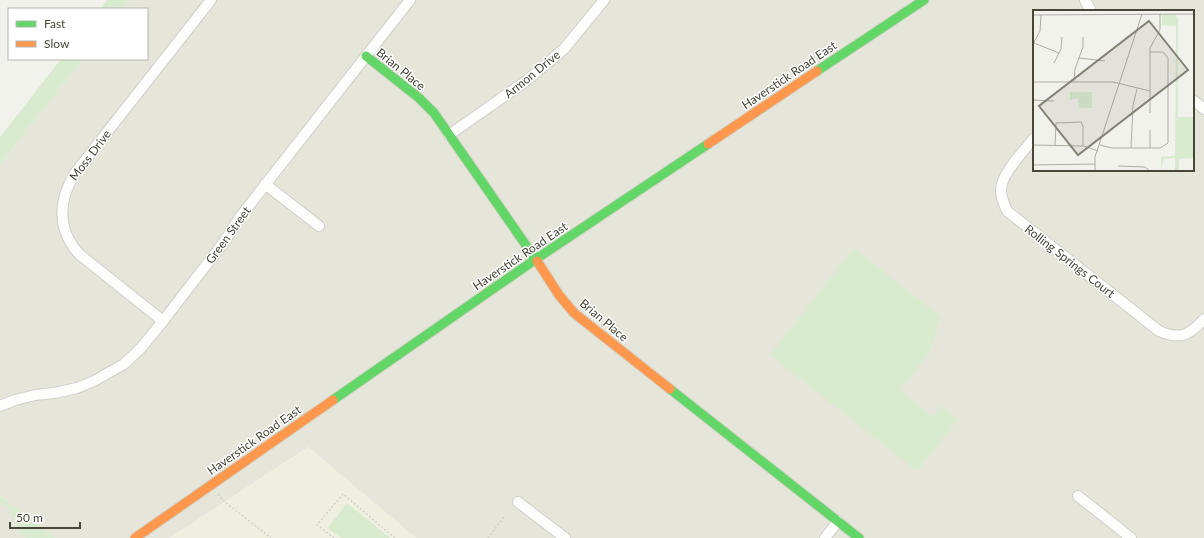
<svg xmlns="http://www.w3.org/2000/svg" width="1204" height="538" font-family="Lato,sans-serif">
  <rect width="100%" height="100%" fill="#f2f2ec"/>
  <path fill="#e5e5da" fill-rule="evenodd" d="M129 0H1204V538H416L308 447 170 538H55L0 496V164L83 59H147V9H122ZM1034 11H1193V170H1034Z
    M0 502 8 507 15 519 18 530 26 538H0Z"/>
  <path fill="#efefdf" d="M308 447 416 538H170Z"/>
  <path fill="#d8ebce" d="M107 0H129L122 9H100Z
    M61 59H83L0 164V137Z
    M854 248 941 317 929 353 900 390 933 417 941 406 958 419 917 471 770 355Z
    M0 496 55 538H26L18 530 15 519 8 507 0 502Z
    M347 503 390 538H341L328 528Z"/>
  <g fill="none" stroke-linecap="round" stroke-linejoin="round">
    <g stroke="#d0cfc9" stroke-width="12">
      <path id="street" d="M1085 0 1091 11
        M1193 100 1204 109
        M449 135 526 81 564 49 604 0
        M1034 138C1024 151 1001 174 1001 190 1001 198 1004 204 1007 211L1159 331C1180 340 1189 336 1204 319
        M265 184 319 226
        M163 321 79 254C57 229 58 201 75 173L211 0
        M0 406 15 400 35 395 54 393 77 388 94 381 124 364 141 348 163 321 224 242 240 217 410 0
        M1078 496 1131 538
        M518 502 565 538
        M825 538 838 521"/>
    </g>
    <g stroke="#d0d0c4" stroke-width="11">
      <path id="fast" d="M366 56 419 98 434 113 537 261
        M817 71 924 0
        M670 389 859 538
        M333 400 536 259 708 144"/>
    </g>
    <g stroke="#d0d0c4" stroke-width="11">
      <path id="slow" d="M708 144 817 71
        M537 261 559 295 574 313 670 389
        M135 538 333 400"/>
    </g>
    <path stroke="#d2d2cb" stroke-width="1.5" stroke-dasharray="2 2" stroke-linecap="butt" d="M218 494 225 502 271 538
      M334 538 317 525 343 494 395 538
      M488 538 504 517"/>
    <use href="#street" stroke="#fdfdfc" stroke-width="10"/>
    <use href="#fast" stroke="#63d668" stroke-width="9"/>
    <use href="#slow" stroke="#ff974d" stroke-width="9"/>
  </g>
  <g text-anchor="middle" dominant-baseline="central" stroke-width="3" stroke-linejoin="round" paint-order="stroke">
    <g font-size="12" fill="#474638" stroke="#fff">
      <text transform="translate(401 69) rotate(39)">Brian Place</text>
      <text transform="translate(532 74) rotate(-39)">Armon Drive</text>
      <text transform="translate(789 75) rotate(-34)">Haverstick Road East</text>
      <text transform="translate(90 155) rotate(-53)">Moss Drive</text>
      <text transform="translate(228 235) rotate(-54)">Green Street</text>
      <text transform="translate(520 256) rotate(-34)">Haverstick Road East</text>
      <text transform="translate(1070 261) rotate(38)">Rolling Springs Court</text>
      <text transform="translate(604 320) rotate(40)">Brian Place</text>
      <text transform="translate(254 440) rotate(-35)">Haverstick Road East</text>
    </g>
  </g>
  <g transform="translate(1033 10)">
    <rect width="161" height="161" fill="#f2f2ec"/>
    <path d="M129 5H142L145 8V107H161V148L146 149V161H142V148L131 149 128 161V147L142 146 143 16 129 15ZM37 82H59V98H46L45 88 37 90Z" fill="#d8ebce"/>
    <path fill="none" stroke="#aeada4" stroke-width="1" d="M0 5 161 4M1 33 26 43M0 34 7 21 8 5M46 48 72 51M21 53 28 39 29 27M0 72H80L117 81M41 72 42 59 50 37V27M0 90 21 91M117 103V38L127 20V4M0 135 51 136 65 141M22 135 23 113 48 112 50 116V135M67 135 79 138H127L135 133V48L130 42H117M98 138 100 95 104 79M117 138V120M0 155 62 154M85 156 112 157 117 161M62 161V147L109 4"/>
    <path fill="#838277" fill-opacity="0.15" stroke="#838277" stroke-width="2" d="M116 11 155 60 45 145 6 96Z"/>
    <rect width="161" height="161" fill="none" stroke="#474638" stroke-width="2"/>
  </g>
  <rect x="8" y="8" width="140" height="52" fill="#ffffff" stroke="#b5b5af"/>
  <rect x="16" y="21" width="20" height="6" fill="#63d668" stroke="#b5b5af"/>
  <text x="44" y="28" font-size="12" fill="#474638">Fast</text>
  <rect x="16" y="41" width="20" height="6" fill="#ff974d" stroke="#b5b5af"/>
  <text x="44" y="48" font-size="12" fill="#474638">Slow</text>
  <path d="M10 522v6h70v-6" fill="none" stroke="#474638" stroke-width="2"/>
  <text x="16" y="522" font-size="12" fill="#474638" stroke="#ffffff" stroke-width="3" paint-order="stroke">50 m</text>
</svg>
